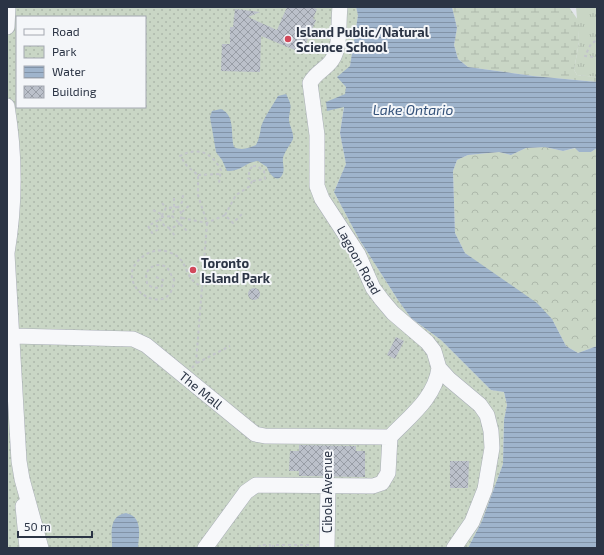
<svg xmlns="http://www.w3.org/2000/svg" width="604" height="555" font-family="'Exo 2',sans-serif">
  <defs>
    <pattern id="grass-tufts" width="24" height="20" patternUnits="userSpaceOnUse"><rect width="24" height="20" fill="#c9d6c5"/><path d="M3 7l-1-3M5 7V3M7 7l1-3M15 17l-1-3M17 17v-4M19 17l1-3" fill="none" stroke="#adb8ab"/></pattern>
    <pattern id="forest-crowns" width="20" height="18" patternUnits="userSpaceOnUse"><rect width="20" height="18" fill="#c9d6c5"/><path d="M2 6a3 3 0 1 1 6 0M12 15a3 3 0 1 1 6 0" fill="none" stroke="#adb8ab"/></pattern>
    <pattern id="wetland-marsh" width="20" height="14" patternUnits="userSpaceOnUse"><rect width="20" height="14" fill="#c9d6c5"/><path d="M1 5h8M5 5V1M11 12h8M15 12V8" fill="none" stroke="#adb8ab"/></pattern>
    <pattern id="park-dots" width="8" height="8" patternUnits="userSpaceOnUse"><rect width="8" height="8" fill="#c9d6c5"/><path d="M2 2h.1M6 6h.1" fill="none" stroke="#adb8ab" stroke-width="1.8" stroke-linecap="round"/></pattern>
    <pattern id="water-rules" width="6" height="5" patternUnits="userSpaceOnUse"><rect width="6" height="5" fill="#9fb4cc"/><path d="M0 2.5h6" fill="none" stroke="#8293a7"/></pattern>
    <pattern id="building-cross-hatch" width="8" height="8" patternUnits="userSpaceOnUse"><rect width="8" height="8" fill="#bbc0ca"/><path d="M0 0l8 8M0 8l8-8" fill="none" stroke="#989da6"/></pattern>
  </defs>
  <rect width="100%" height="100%" fill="#e4e7ec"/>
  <path fill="url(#grass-tufts)" d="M576 7H597V77L577 75 574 70 579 42Z"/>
  <path fill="url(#forest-crowns)" d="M545 147 563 151 576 148 579 152H591L597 148V346L578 353 566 346 552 319 465 253 455 233 453 171 457 160 468 155 499 152 511 155 526 148Z"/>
  <path fill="url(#wetland-marsh)" d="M452 7H569L578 20 579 42 574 70 577 75 597 77V82L533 76 468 67 458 59 454 45 457 28Z"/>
  <path fill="url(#park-dots)" fill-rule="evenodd" d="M7 7H356L358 15 340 133 346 164 334 192 359 239 398 300 411 318 441 340 491 390 504 392 507 405 504 420 503 464 482 521 468 548H7ZM17 17H145V107H17Z"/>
  <path fill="url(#water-rules)" d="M356 7H452L457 28 454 45 458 59 468 67 533 76 597 82V148L591 152H579L575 148 563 151 545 147 526 148 511 155 499 152 468 155 457 160 453 171 455 233 465 253 537 303 552 319 566 346 578 353 597 346V548H468L482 521 503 464 504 420 507 405 504 392 491 390 441 340 411 318 398 300 359 239 334 192 346 164 340 133 344 107 327 111 326 102 345 94 346 87 337 77 350 66 358 15Z
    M286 94C294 109 289 107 289 121 290 127 294 133 293 139 291 144 286 149 284 155 281 161 285 167 283 173 279 185 269 175 267 167L258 161C245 162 243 171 227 171L222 160 216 152 210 117 212 111 221 109C236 116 230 134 234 147 242 151 248 148 256 145 259 139 260 134 261 127 264 117 273 105 278 96Z
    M126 513C143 517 139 534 138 548H112C112 534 108 516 126 513Z"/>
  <path fill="url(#building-cross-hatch)" d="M287 7H311L317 9 313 19 316 20 302 53 261 36 260 72 221 71 222 44H230V27H233L235 9 260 12 248 17 277 30Z
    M248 294a6 6 0 1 1 12 0a6 6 0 1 1-12 0Z
    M396 337 404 341 395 359 387 355Z
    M299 445 356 446V451H365V477L299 476V471H289L290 451H299Z
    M450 461H469L468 488H450Z"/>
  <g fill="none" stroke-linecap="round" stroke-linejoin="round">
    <g stroke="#a9aeb7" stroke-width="16">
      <path id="minor" d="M340 7C338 23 341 47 332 60 326 69 316 72 310 83L317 135V186L322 199 358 254 373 288 382 300 393 313 427 342 434 351 439 368 449 379 480 405 487 415 491 431 492 448 485 489 472 522 454 548
        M7 27 8 7
        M7 106C15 154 15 205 7 253
        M7 254 19 461 22 479 41 548
        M13 336 133 339 146 345 255 434 265 436 390 437
        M23 506 27 548
        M205 548 246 492 256 485 373 486 382 483 388 473 390 437C410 416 435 398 439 368
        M327 548 328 486"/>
    </g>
    <path stroke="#c2c5cb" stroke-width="2" stroke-dasharray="3 3" stroke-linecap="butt" d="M593 57 585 56 591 44 597 40
      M253 166H257L264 171 265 179 252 181 248 178 250 169Z
      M198 175 221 174
      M174 198V209L172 216 189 233
      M162 203 166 208
      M178 207 166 208 160 219 165 227 172 228 179 224 182 215 178 207 182 202 183 195
      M153 210 161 214
      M182 212 190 205
      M225 215 236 195 250 186 252 181
      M161 217 172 216
      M182 218 207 223 225 215 233 223 243 213
      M156 225 159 229 152 233 148 226 160 219
      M169 228 175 236
      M156 277 163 280 162 286C157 289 152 288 147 284L146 274C150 265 158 263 167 267L174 280C171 325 104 282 145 255 152 250 163 249 171 253 191 261 181 278 203 287
      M197 363 230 346
      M192 368 196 363 207 223 198 195V175L187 166 180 156C198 146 212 153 221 170L219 183
      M328 449V474
      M259 548 260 545H270V548
      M273 548V545H310V548"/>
    <use href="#minor" stroke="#f7f8fa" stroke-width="15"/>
  </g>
  <g fill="#d1495b" stroke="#f4f6f9" stroke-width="1.5">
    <circle cx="288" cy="39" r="4"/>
    <circle cx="193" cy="270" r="4"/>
  </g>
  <g text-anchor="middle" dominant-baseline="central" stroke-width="4" stroke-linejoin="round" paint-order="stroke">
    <g font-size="13" font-weight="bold" fill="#2b3445" stroke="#f4f6f9" text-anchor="start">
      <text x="296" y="32">Island Public/Natural<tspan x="296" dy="15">Science School</tspan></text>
      <text x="201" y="263">Toronto<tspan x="201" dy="15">Island Park</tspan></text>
    </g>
    <g font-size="13" fill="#2b3445" stroke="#f4f6f9">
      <text transform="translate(359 260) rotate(61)">Lagoon Road</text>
      <text transform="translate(201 390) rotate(39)">The Mall</text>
      <text transform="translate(327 492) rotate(-90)">Cibola Avenue</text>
    </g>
    <g font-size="14" font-style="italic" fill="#34527a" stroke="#f4f6f9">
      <text x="413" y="109">Lake Ontario</text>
    </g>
  </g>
  <rect width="604" height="555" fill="none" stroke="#2b3445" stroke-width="16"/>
  <rect x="16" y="16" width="130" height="92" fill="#f4f6f9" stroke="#a4a8b1"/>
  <rect x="24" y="29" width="20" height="6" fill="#f7f8fa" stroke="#a4a8b1"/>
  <text x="52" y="36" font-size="12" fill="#2b3445">Road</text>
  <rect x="24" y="46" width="20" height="12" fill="url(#park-dots)" stroke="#a4a8b1"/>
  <text x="52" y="56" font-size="12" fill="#2b3445">Park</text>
  <rect x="24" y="66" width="20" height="12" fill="url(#water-rules)" stroke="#a4a8b1"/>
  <text x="52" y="76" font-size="12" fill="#2b3445">Water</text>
  <rect x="24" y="86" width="20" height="12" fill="url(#building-cross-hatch)" stroke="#a4a8b1"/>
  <text x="52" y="96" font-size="12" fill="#2b3445">Building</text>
  <path d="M18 531v6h74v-6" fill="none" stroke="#2b3445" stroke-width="2"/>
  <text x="24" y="531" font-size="12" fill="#2b3445" stroke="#f4f6f9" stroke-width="3" paint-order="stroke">50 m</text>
</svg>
